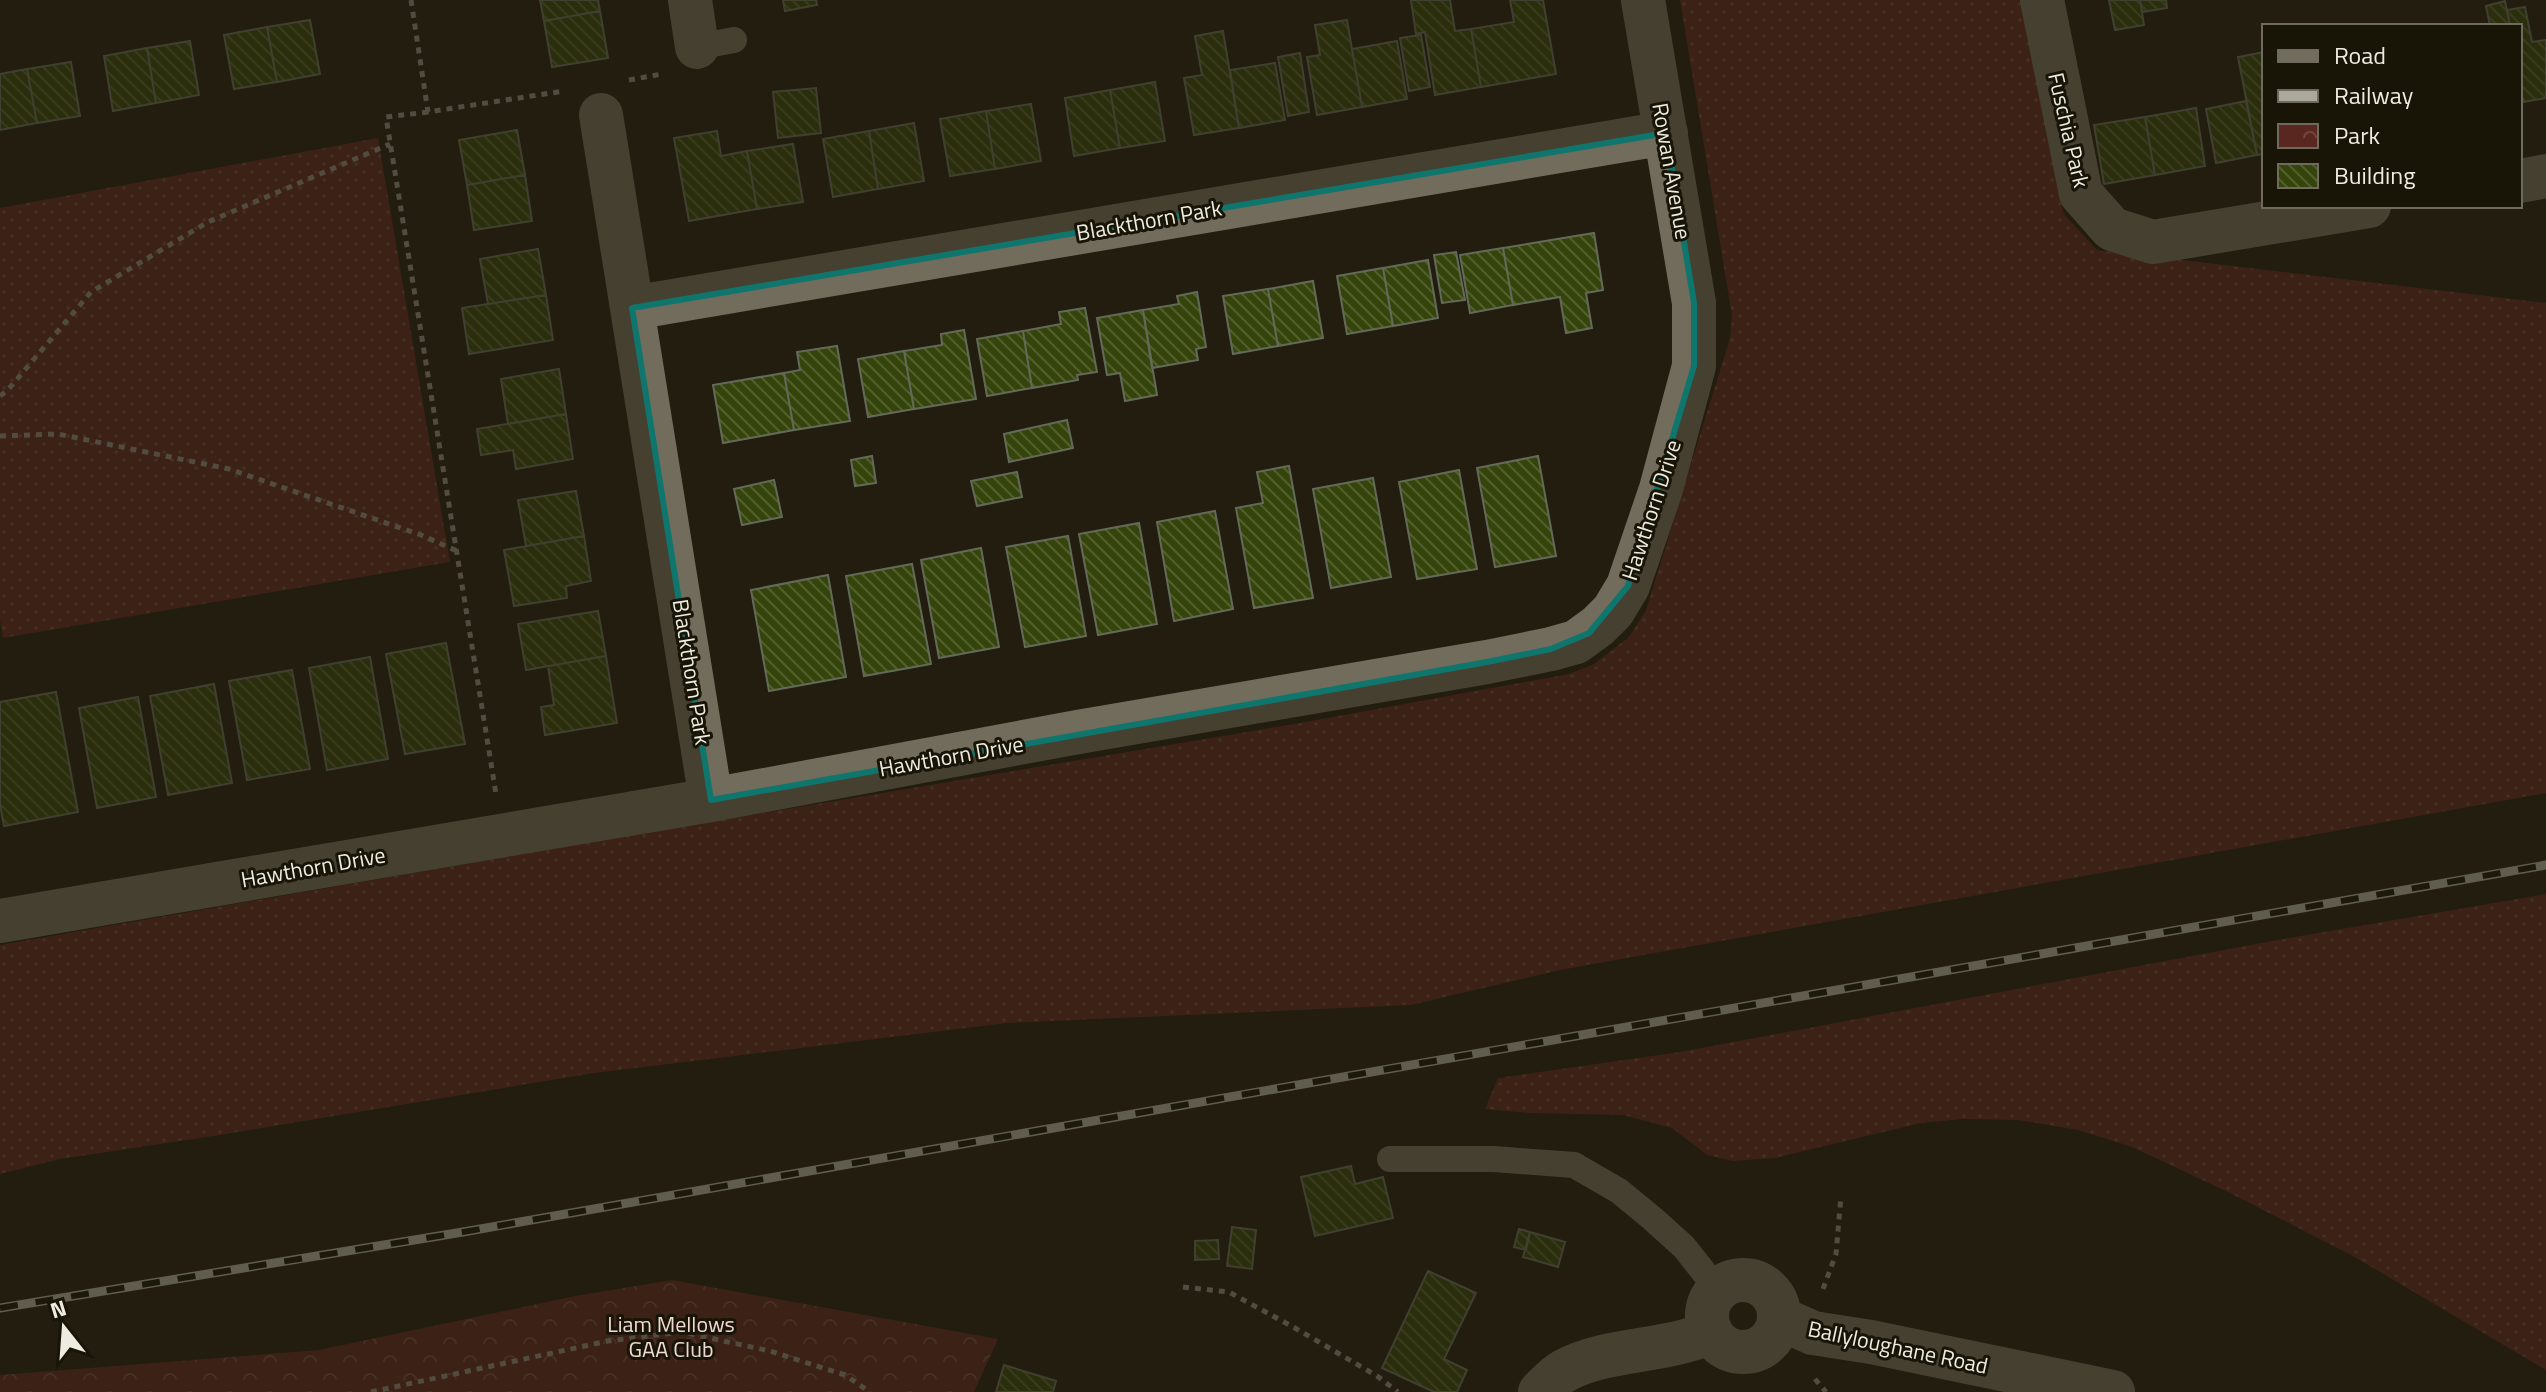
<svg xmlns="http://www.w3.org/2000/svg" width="2546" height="1392" font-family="'Titillium Web',sans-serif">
  <defs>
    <pattern id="grass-dots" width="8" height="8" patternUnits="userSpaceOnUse" patternTransform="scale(2)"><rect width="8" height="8" fill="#592720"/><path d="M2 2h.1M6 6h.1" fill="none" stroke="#714640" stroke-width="1.8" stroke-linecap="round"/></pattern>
    <pattern id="park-crowns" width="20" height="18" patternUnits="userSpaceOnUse" patternTransform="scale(2)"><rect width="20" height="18" fill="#592720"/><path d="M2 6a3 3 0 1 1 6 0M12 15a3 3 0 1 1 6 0" fill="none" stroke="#714640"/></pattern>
    <pattern id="building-back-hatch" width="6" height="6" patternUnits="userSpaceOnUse" patternTransform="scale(2)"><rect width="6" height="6" fill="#35440b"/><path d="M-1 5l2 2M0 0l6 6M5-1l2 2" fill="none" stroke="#535f2e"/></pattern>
  </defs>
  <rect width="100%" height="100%" fill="#221d0f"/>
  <path fill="url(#grass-dots)" d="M1680 0H2026L2063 213 2097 250 2546 303V793L1560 970 1411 1005 1007 1023 594 1073 220 1135 60 1159 0 1174V945L608 839 1300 723 1569 674 1594 664 1629 637 1646 610 1730 338 1732 316Z
    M378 138 450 562 3 638 0 620V208Z
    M2546 894V1370L2353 1256 2230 1193 2132 1147 2078 1130 2018 1120 1963 1119 1921 1123 1775 1158 1733 1161 1707 1155 1672 1128 1623 1115 1530 1113 1485 1109 1498 1078 1680 1052 2272 941Z"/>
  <path fill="url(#park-crowns)" d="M672 1280 998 1339 974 1392H0V1375L319 1350 575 1296Z"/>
  <path fill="url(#building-back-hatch)" stroke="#646a5a" stroke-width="2" d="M540 0H598L600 11 544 21Z
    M783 0H816L817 5 785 11Z
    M1411 0H1450L1455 31 1471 29 1481 87 1435 95 1425 32 1416 34Z
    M1510 0H1543L1556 74 1481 87 1471 29 1514 22Z
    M2109 0H2140L2144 25 2115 30Z
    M2140 0H2166L2167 8 2142 12Z
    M2505 1 2510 26H2490L2486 6Z
    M2525 7 2532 42 2546 40V98L2523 102 2520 83V26H2510L2507 10Z
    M600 11 608 58 552 67 544 21Z
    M310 20 320 74 277 82 267 27Z
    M1347 20 1362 107 1317 115 1307 57 1320 55 1315 25Z
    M267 27 277 82 234 89 224 35Z
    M1223 31 1239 128 1194 135 1184 78 1202 75 1195 36Z
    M1421 35 1430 87 1409 91 1400 38Z
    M190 41 199 95 156 103 147 48Z
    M1397 41 1407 99 1362 107 1352 49Z
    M147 48 156 103 113 111 104 56Z
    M2264 52V154L2257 155 2238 57Z
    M1300 53 1309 112 1288 116 1278 57Z
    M71 62 80 116 37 123 27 69Z
    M1275 63 1285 120 1239 128 1230 70Z
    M27 69 37 123 0 130V74Z
    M1155 82 1165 141 1120 148 1110 90Z
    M816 88 821 133 778 138 773 92Z
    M1110 90 1120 148 1074 156 1065 98Z
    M2246 101 2257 155 2216 163 2206 109Z
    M1031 104 1041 161 995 169 986 111Z
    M2196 108 2205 166 2155 175 2145 117Z
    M986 111 995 169 950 176 940 119Z
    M2145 117 2155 175 2104 184 2094 125Z
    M914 123 924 181 878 189 869 131Z
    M517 130 525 175 467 185 459 140Z
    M717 131 721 156 747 151 757 209 689 221 674 138Z
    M869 131 878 189 833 197 823 139Z
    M793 144 803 202 757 209 747 151Z
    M525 175 532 221 474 230 467 185Z
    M1594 233 1603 290 1586 293 1592 328 1566 333 1560 297 1513 305 1503 248Z
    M1503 248 1513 305 1470 313 1460 255Z
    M538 249 546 295 488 304 480 259Z
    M1456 252 1465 300 1442 303 1434 255Z
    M1428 260 1438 318 1393 326 1383 268Z
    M1383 268 1393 326 1347 334 1337 276Z
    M1313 281 1323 338 1278 346 1268 289Z
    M1268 289 1278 346 1233 354 1223 296Z
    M1197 292 1206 347 1196 349 1198 360 1152 368 1143 310 1179 304 1177 296Z
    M546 295 553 340 469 354 462 308Z
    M1085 308 1097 372 1077 375 1078 380 1032 388 1023 331 1061 324 1059 312Z
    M1143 310 1157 395 1125 401 1120 373 1107 375 1097 318Z
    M964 330 976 399 914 409 904 351 942 345 941 334Z
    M1023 331 1032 388 987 396 977 339Z
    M837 346 850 421 794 430 784 373 800 370 797 352Z
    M904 351 914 409 868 417 858 359Z
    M559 369 566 414 508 424 501 379Z
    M784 373 794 430 723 443 713 385Z
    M566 414 573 459 516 469 513 450 481 455 477 429Z
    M1067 420 1073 448 1009 462 1004 434Z
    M872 456 876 483 855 486 851 460Z
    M1538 456 1556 556 1495 567 1477 468Z
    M1289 466 1313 598 1254 608 1236 508 1263 503 1257 472Z
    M1459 470 1477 569 1417 579 1399 482Z
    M1017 472 1022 497 977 506 971 481Z
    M1373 478 1391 577 1331 588 1313 489Z
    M774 480 782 517 742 525 734 489Z
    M576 491 584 536 526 546 518 500Z
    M1215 511 1233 609 1174 621 1157 522Z
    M1139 523 1157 624 1098 635 1079 534Z
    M584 536 591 581 566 586 567 598 514 606 504 550Z
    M1068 536 1086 636 1025 647 1006 547Z
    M981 548 999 647 939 658 921 560Z
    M912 564 931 664 864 676 846 576Z
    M828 575 846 677 769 691 751 590Z
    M598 611 606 656 526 670 518 624Z
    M446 643 465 744 405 754 386 654Z
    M606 656 617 723 545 735 541 707 554 705 548 666Z
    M370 657 388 759 327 770 309 668Z
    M292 670 310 769 247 780 229 681Z
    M214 684 232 783 168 795 150 696Z
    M56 692 78 812 4 826 0 805V702Z
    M138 697 156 797 97 808 79 708Z
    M1351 1166 1355 1184 1383 1177 1393 1218 1315 1236 1301 1177Z
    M1232 1227 1256 1230 1252 1269 1227 1266Z
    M1519 1229 1530 1232 1526 1250 1514 1247Z
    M1530 1232 1565 1242 1558 1267 1523 1257Z
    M1218 1240 1219 1259 1195 1260V1241Z
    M1428 1271 1476 1293 1444 1359 1467 1370 1457 1392H1434L1382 1368Z
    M1004 1365 1056 1381 1053 1392H996Z"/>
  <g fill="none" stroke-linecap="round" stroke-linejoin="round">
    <path stroke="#8a867a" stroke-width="5" stroke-dasharray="6 6" stroke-linecap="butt" d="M411 0 428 112 564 91
      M629 80 662 74
      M428 112 386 117 496 794
      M0 396 7 391 91 292 208 222 390 144
      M0 436 58 434 229 469 421 535 457 551
      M1183 1287 1229 1292 1295 1328 1377 1376 1398 1392
      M1823 1289 1836 1254 1841 1196
      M1815 1379 1826 1392
      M371 1392 608 1341 682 1332 770 1351 845 1375 870 1392"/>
    <path stroke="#716c5b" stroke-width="26" d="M697 47 734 40
      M1390 1159H1493L1574 1165 1619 1191 1653 1219 1684 1247 1718 1290"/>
    <path stroke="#716c5b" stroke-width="44" d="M690 0 697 47
      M2042 0 2081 194 2112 229 2153 242 2369 206
      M601 115 711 800
      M2520 181 2546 176
      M632 308 1666 133
      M0 921 711 800 1078 732 1487 662 1551 649 1576 642 1598 626 1613 611 1628 586 1661 489 1694 366V303L1643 0
      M1707 1316a36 36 0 1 1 72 0a36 36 0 1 1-72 0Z
      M1779 1318 1813 1333 1871 1342 2113 1392
      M1540 1392C1547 1385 1555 1376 1564 1371 1609 1347 1664 1353 1711 1332"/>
    <g stroke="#aba89c" stroke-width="9">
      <path id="rail" d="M0 1308 463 1232 2546 865"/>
    </g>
    <use href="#rail" stroke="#181406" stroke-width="6" stroke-dasharray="18" stroke-linecap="butt"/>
  </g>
  <path d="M0 0H2546V1392H0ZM1666 133 1694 303V366L1628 586 1589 633 1551 649 1487 662 711 800 632 308Z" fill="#221d0f" fill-opacity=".55" fill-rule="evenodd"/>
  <path fill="none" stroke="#0f766e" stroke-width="6" stroke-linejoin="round" d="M1666 133 1694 303V366L1628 586 1589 633 1551 649 1487 662 711 800 632 308Z"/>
  <g text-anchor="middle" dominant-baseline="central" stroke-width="6" stroke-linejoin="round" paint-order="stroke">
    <g font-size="22" fill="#eeebe1" stroke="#181406">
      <text transform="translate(2069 130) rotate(77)">Fuschia Park</text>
      <text transform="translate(1672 171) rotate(80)">Rowan Avenue</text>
      <text transform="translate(1149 220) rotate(-10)">Blackthorn Park</text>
      <text transform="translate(1651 510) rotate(-72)">Hawthorn Drive</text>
      <text transform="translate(692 672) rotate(81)">Blackthorn Park</text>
      <text transform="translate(951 756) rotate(-10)">Hawthorn Drive</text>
      <text transform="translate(313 867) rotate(-10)">Hawthorn Drive</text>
      <text transform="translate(1898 1347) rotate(12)">Ballyloughane Road</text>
    </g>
    <g font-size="22" fill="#f0d9d5" stroke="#181406">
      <text x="671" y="1324">Liam Mellows<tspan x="671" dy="25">GAA Club</tspan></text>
    </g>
  </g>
  <rect x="2262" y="24" width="260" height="184" fill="#181406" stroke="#6e6a5e" stroke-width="2"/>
  <rect x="2278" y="50" width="40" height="12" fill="#716c5b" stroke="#6e6a5e" stroke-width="2"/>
  <text x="2334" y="64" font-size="24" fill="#eeebe1">Road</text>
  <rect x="2278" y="90" width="40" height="12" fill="#aba89c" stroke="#6e6a5e" stroke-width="2"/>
  <text x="2334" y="104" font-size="24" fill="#eeebe1">Railway</text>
  <rect x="2278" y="124" width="40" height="24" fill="url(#park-crowns)" stroke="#6e6a5e" stroke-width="2"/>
  <text x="2334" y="144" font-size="24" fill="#eeebe1">Park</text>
  <rect x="2278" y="164" width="40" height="24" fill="url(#building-back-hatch)" stroke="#6e6a5e" stroke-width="2"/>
  <text x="2334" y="184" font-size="24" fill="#eeebe1">Building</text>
  <g transform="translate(64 1328) rotate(343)" stroke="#181406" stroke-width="6" paint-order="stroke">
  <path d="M0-6L14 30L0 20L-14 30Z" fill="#eeebe1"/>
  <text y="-12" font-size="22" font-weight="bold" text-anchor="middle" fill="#eeebe1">N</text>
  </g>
</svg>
